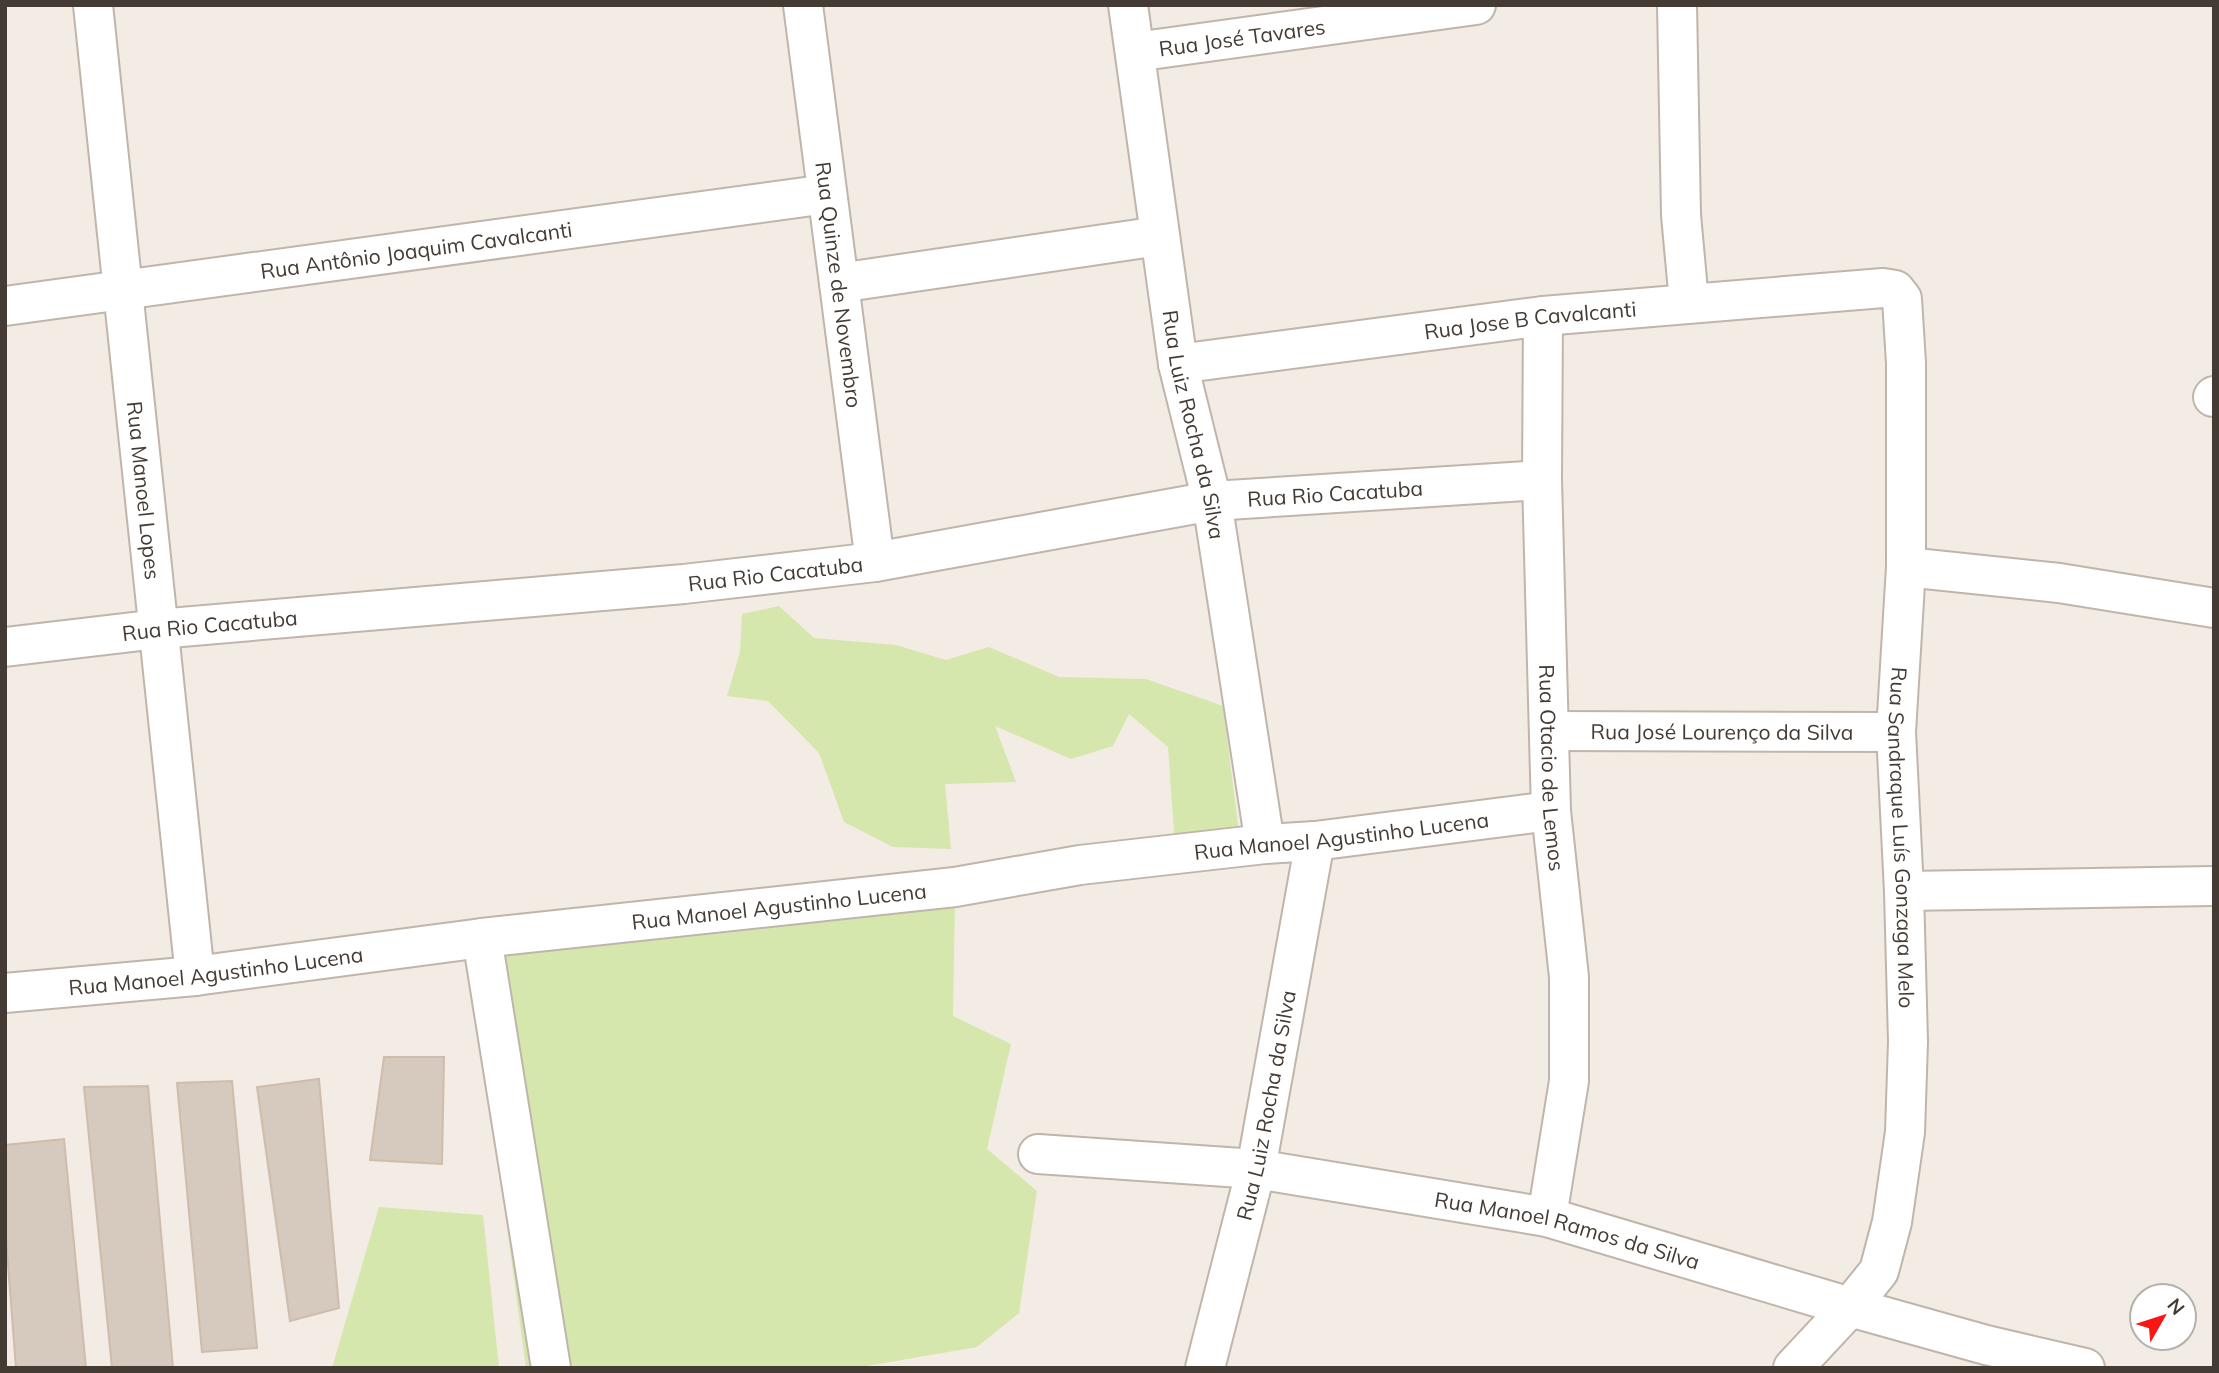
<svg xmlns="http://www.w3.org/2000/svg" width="2219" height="1373" font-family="Mulish,sans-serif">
  <rect width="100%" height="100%" fill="#f2ece4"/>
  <path fill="#d5e7ad" d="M779 606 814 638 896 645 946 660 989 647 1059 677 1146 679 1223 706 1241 848 1175 846 1168 747 1129 714 1113 746 1071 759 995 726 1016 782 945 784 951 849 893 847 844 822 819 753 768 701 727 696 740 652 742 614Z
    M955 898 953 1016 1011 1044 987 1149 1037 1191 1019 1313 977 1347 855 1368H526L469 946Z
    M379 1207 483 1215 499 1368H332Z"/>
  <path fill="#d6c9bd" stroke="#cebcad" stroke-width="2" d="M384 1057H444L442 1164 370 1160Z
    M319 1079 339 1308 290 1321 257 1087Z
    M232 1081 257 1348 202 1352 177 1083Z
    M148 1086 173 1368H112L84 1087Z
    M64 1139 86 1368H16L5 1226V1145Z"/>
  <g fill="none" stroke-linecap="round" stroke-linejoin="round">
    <g stroke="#c0b5aa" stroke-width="42">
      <g id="minor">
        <path id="s1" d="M93 5 195 976"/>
        <path id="s2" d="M803 5 875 562"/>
        <path id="s3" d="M1128 5 1178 364 1212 501 1265 844"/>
        <path d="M1677 5 1681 215 1689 302"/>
        <path id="s4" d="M1135 52 1476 5"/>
        <path d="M839 283 1159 236"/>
        <path id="s5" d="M5 306 827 194"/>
        <path id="s6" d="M1543 316 1542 480 1551 811 1569 977V1081L1547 1217"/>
        <path id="s7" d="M1178 364 1543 316 1883 288 1895 290 1902 299 1906 363V567L1896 732 1904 891 1908 1042 1905 1132 1892 1222 1879 1271 1850 1307 1793 1368"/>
        <path d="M2213 397 2214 396"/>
        <path d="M1906 567 2059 583 2214 608"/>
        <path id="s8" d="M5 647 158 629 684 584 875 562 1212 501 1542 480"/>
        <path id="s9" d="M1549 731 1896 732"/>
        <path d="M1904 891 2214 886"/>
        <path d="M482 938 551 1368"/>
        <path id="s10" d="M5 993 195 976 482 938 955 887 1080 865 1265 844 1315 841 1551 811"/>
        <path id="s11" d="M1038 1154 1256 1169 1547 1217 1850 1307 1986 1345 2085 1368"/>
        <path id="s12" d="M1205 1368 1256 1169 1315 841"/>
      </g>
    </g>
    <use href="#minor" stroke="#fff" stroke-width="38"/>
  </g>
  <g text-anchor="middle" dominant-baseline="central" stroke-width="5" stroke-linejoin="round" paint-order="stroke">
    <g font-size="21" fill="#443c34" stroke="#fff">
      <text stroke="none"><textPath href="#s4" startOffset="108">Rua José Tavares</textPath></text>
      <text stroke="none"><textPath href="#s5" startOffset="415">Rua Antônio Joaquim Cavalcanti</textPath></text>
      <text stroke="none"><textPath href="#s2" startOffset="282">Rua Quinze de Novembro</textPath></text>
      <text stroke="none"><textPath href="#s7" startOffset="355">Rua Jose B Cavalcanti</textPath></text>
      <text stroke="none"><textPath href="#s3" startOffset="425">Rua Luiz Rocha da Silva</textPath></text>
      <text stroke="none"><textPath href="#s1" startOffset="488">Rua Manoel Lopes</textPath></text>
      <text stroke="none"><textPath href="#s8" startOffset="1340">Rua Rio Cacatuba</textPath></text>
      <text stroke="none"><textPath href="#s8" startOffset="774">Rua Rio Cacatuba</textPath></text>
      <text stroke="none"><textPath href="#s8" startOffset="206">Rua Rio Cacatuba</textPath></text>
      <text stroke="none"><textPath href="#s9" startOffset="173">Rua José Lourenço da Silva</textPath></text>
      <text stroke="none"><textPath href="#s6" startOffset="452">Rua Otacio de Lemos</textPath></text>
      <text stroke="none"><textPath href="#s10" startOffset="1346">Rua Manoel Agustinho Lucena</textPath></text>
      <text stroke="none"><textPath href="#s7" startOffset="1272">Rua Sandraque Luís Gonzaga Melo</textPath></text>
      <text stroke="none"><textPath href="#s10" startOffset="779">Rua Manoel Agustinho Lucena</textPath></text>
      <text stroke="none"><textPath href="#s10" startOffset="212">Rua Manoel Agustinho Lucena</textPath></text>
      <text stroke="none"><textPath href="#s12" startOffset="270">Rua Luiz Rocha da Silva</textPath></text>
      <text stroke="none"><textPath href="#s11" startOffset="536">Rua Manoel Ramos da Silva</textPath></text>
    </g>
  </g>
  <rect width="2219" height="1373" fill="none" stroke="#443c34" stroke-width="14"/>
  <g transform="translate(2163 1317) rotate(51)"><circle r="33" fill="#ffffff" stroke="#b4b1ae" stroke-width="2"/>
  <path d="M0-5L12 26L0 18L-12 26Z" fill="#f91615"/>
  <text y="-10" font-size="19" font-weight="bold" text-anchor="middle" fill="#443c34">N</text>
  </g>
</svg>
